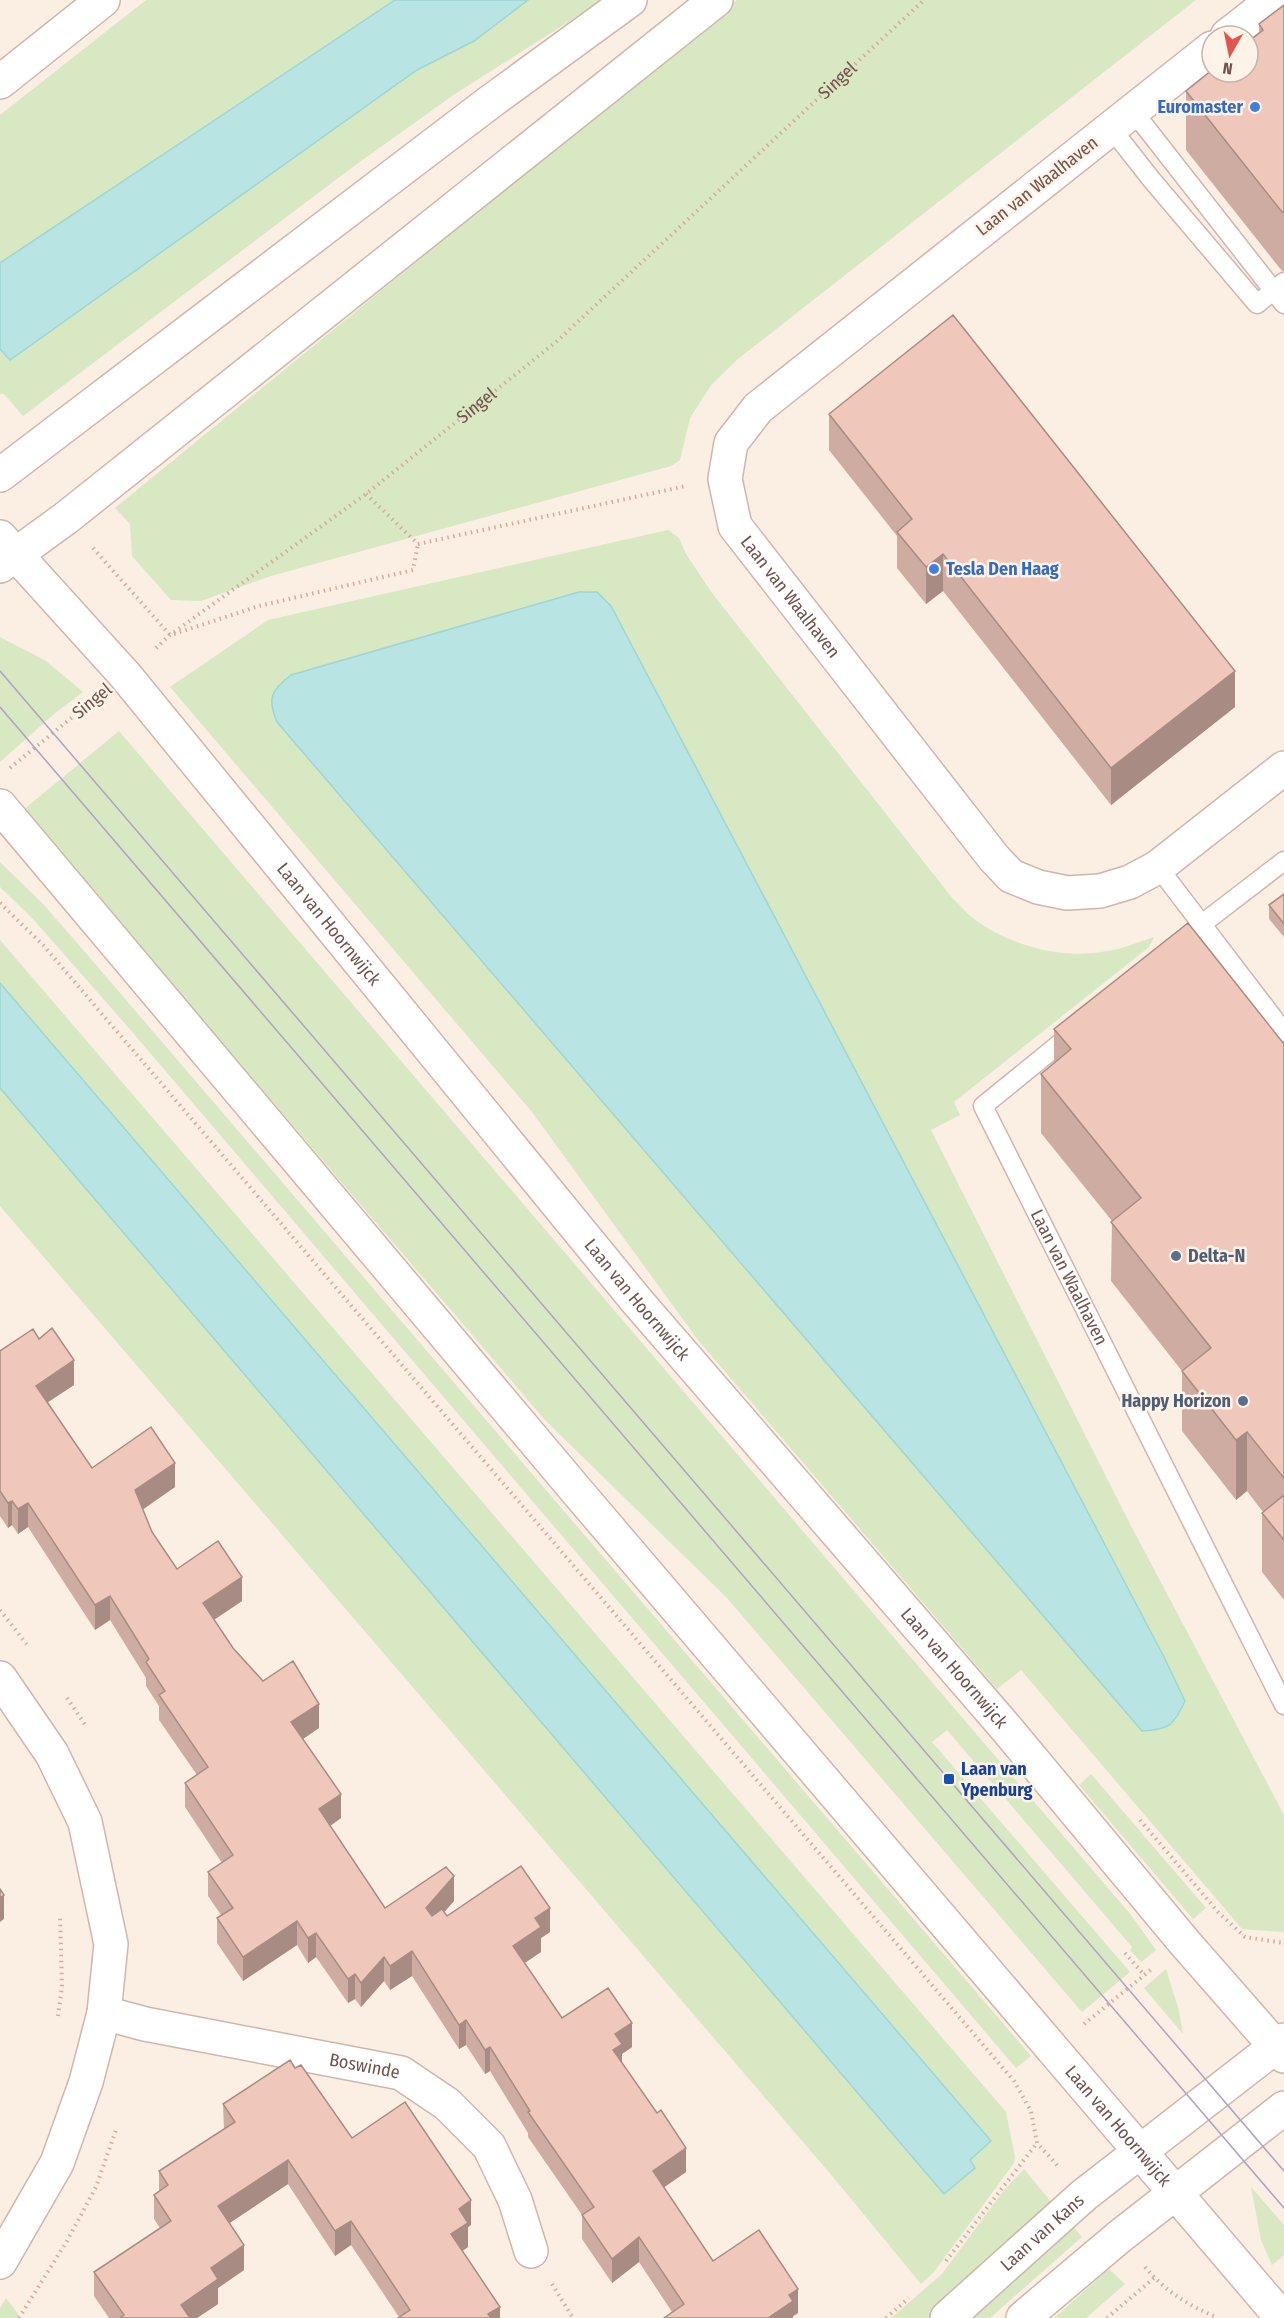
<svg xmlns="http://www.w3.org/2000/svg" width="1284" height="2318" font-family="'Fira Sans Condensed',sans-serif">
  <rect width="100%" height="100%" fill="#fbeee3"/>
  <path fill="#d7e8c2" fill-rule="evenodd" d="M146 0H395L0 263V115Z
    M528 0H603L455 94 354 166 23 416 4 394H0V349L10 359 417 70 474 41Z
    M737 0H1196L738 359 711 385 690 418 680 460 671 466 271 576 201 601 171 600 132 556 130 524 115 508Z
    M668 530 679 538 686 554 712 593 953 899C960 905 966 913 973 918 1006 944 1059 959 1101 952 1119 950 1137 943 1154 937L1149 947 954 1102 960 1115 931 1130 1129 1522 1284 1815V1932L1242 1929 1021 1670 997 1689 698 1340 532 1112 170 687 268 620ZM611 606 1164 1657 1161 1730H1142L277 722 291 675Z
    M0 637 46 661 83 692 54 714 0 762Z
    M119 731 1131 1915 1156 1950 1141 1962 1130 1950 1132 1947 947 1730 932 1742 1130 1972 1082 2012 727 1598 545 1420 23 810Z
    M0 862 44 905 84 951 1031 2056 1016 2068 128 1027 33 919 0 887Z
    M0 940 1006 2112 1015 2157 1014 2163 934 2272 921 2284 833 2177 0 1206V1088L944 2194 975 2168 970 2160 991 2141 0 983Z
    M1091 1774 1206 1908 1193 1919 1079 1785Z
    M1166 1969 1179 2011 1183 2034 1144 1988Z
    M1024 2169 1052 2203 994 2259 928 2318H891L942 2274 1004 2190Z
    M1251 2187 1284 2225V2255L1272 2265 1261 2240Z
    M1071 2224 1082 2237 990 2318H965Z
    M1109 2269 1125 2284 1086 2318H1054Z
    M6 2298 21 2318H0V2308Z"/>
  <path fill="#b8e4e4" stroke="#9fd5d5" stroke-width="1.5" d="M395 0H528L474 41 417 70 10 360 0 349V263Z
    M579 592H597L611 606 1164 1657 1185 1701C1174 1725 1169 1730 1142 1731L277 722C267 699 271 690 291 675Z
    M0 983 991 2141 970 2160 975 2168 944 2194 0 1088Z"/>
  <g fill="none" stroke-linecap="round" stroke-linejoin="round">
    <g stroke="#ceb6ad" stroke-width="21">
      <g id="service">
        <path d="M1133 111 1284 304"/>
        <path d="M1111 128 1151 179 1257 304 1284 282"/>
        <path d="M1158 867 1284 1032"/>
        <path d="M1176 948 1202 924 1284 861"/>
        <path id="s2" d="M1074 1032 983 1106 1284 1705"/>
      </g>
    </g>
    <g stroke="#ceb6ad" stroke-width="36">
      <g id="minor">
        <path d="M1227 36 1273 0"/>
        <path id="s3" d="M1212 48 758 408 731 443 725 479 735 526 994 858 1011 876 1038 887 1067 893 1100 891 1130 882 1158 867 1284 768"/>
        <path d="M0 82 103 0"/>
        <path d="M0 1678 52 1754 85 1822 111 1944 104 2013 86 2082 57 2163 0 2262"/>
        <path id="s4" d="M104 2013 145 2024 401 2073 447 2104 489 2146 515 2200 531 2251"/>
        <path id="s5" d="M947 2318 1084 2195 1284 2040"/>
        <path d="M1023 2318 1119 2237 1284 2108"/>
      </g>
    </g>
    <g stroke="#d1b5aa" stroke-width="36">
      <g id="secondary">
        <path d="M0 475 490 102 630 0"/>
        <path id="s6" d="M0 537 125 675 636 1300 1006 1728 1185 1943 1284 2056"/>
        <path d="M0 566 66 518 716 0"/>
        <path id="s7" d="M0 806 575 1489 1282 2318"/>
      </g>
    </g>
    <g stroke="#d4ab9f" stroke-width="4" stroke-dasharray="1.5 4.5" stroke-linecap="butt">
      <path d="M366 494 418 544"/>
      <path d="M418 544 686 486"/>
      <path d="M93 548 170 635"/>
      <path d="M174 634 259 606 413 570 418 544"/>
      <path id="s1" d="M156 648 170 635 366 494 556 342 924 0"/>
      <path d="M10 768 92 701"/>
      <path d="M0 903 43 945 1014 2081 1031 2111 1037 2143 1058 2166"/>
      <path d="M0 1610 28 1646"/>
      <path d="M67 1698 86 1726"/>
      <path d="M1140 1820 1218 1912 1245 1937 1284 1943"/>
      <path d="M1125 1953 1144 1975"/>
      <path d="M58 2016 62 1987 60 1916"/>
      <path d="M1084 2024 1153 1968"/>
      <path d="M946 2261 1037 2143"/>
      <path d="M1145 2267C1166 2292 1188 2305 1218 2318"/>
      <path d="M552 2284 573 2318"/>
      <path d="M19 2318 67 2241 96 2187 117 2127"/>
      <path d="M886 2318 909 2298"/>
      <path d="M1107 2318 1154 2278"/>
    </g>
    <use href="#service" stroke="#fff" stroke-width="18"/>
    <use href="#minor" stroke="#fff" stroke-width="33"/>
    <use href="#secondary" stroke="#fff" stroke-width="33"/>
    <path stroke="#afa2c4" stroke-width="1.5" d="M0 671 1284 2171
      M0 707 1284 2208"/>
  </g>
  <path fill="#ceaca1" d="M1284 5V271H1282L1186 150V91L1259 33V24Z
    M829 414 1235 707 1111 805 943 591 926 604 897 568V536L829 450Z
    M1284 894V937L1269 919V905Z
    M1054 1029 1284 1044V1600L1262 1572V1513L1263 1512 1247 1491 1236 1500 1182 1431V1371L1111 1281 1112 1221 1041 1133V1074L1054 1063Z
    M39 1339 74 1385 48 1402 92 1468 175 1487 142 1509 152 1532 177 1569 242 1601 214 1620 233 1648 263 1681 319 1728 303 1739 341 1818 330 1826 385 1908 454 1901 444 1912 447 1916 550 1932 541 1938V1952L524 1963 562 2018 632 2047 622 2054V2063L686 2172 664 2187 713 2261 798 2313 793 2316V2318L672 2312 639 2262 612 2283 582 2239V2215L528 2137V2133L490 2071 485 2074 466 2045 459 2049 412 1976 390 1990 384 1981 361 2007 355 1999 348 2003 316 1957 308 1963 297 1945 243 1981 217 1943V1918L221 1915 208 1896V1872L222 1863 185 1807V1783L197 1775 159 1720V1706L146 1686V1678L110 1620 95 1630 28 1527 18 1534 12 1525 8 1528 0 1516V1351Z
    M295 2068 352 2138 471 2225 468 2227V2247L462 2251 500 2318 399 2317 351 2245 335 2256 288 2184 229 2223 244 2270 218 2288V2304L197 2318H109L94 2296V2272L160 2228 154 2219V2195L159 2192V2171L224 2129 223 2104Z"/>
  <path fill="#a88c83" d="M943 554V591L926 604V567Z
    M1235 671V707L1111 805V768Z
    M74 1360V1385L36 1410V1386Z
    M1247 1432V1491L1236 1500V1440Z
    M175 1463V1487L135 1515V1490Z
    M12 1501V1525L8 1528V1503Z
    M28 1503V1527L18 1534V1509Z
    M242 1577V1601L203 1627V1603Z
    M110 1596V1620L95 1630V1605Z
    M319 1704V1728L291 1747V1722Z
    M341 1794V1818L319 1834V1809Z
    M454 1876V1901L426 1933V1908Z
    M4 1895V1919L0 1922V1898Z
    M550 1908V1932L541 1938V1952L513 1971V1946L535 1918Z
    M297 1921V1945L243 1981V1957Z
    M316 1933V1957L308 1963V1938Z
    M412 1951V1976L390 1990V1966Z
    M384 1957V1981L361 2007V1983Z
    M355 1974V1999L348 2003V1979Z
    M466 2020V2045L459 2049V2025Z
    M632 2023V2047L622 2054V2068L613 2050 615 2034Z
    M490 2047V2071L485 2074V2050Z
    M686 2148V2172L653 2195V2171Z
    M288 2160V2184L218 2231V2206Z
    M471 2200V2225L468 2227V2247L451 2259V2234L459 2209Z
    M351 2221V2245L335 2256V2231Z
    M639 2237V2262L612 2283V2259Z
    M244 2245V2270L218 2288V2304L197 2318H181V2305L211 2268Z
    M798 2289V2313L793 2316V2318H768L789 2295Z
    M500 2307V2318H488V2314Z"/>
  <path fill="#f0c8bb" stroke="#a88c83" stroke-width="1.5" d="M1284 5V212H1282L1186 91 1212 70V72H1248V42L1263 30 1259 24Z
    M953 315 1235 671 1111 768 943 554 926 567 897 532 912 519 829 414Z
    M1284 894V924L1269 905Z
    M1188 923 1284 1044V1478L1247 1432 1236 1440 1182 1371 1211 1348 1111 1222 1141 1198 1041 1074 1071 1049 1054 1029Z
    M52 1328 74 1360 36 1386 92 1468 151 1427 175 1463 135 1490 152 1532 177 1569 218 1541 242 1577 203 1603 233 1648 263 1681 293 1661 319 1704 291 1722 341 1794 319 1809 385 1908 446 1867 454 1876 426 1908 432 1916 442 1909 447 1916 521 1866 550 1908 535 1918 541 1927 513 1946 562 2018 608 1988 632 2023 615 2034 622 2044 613 2050 657 2113 661 2110 686 2148 653 2171 713 2261 759 2230 798 2289 789 2295 793 2301 768 2318H664L684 2304 639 2237 612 2259 582 2215 594 2207 528 2112 530 2111 490 2047 485 2050 466 2020 459 2025 412 1951 390 1966 384 1957 361 1983 355 1974 348 1979 316 1933 308 1938 297 1921 243 1957 217 1918 233 1908 208 1872 233 1855 185 1783 208 1767 159 1695 165 1691 146 1662 149 1659 110 1596 95 1605 28 1503 18 1509 12 1501 8 1503 0 1491V1351L33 1329 39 1339Z
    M1284 1495V1540L1262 1513Z
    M0 1889 4 1895 0 1898Z
    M290 2060 295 2068 301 2065 352 2138 405 2102 471 2200 459 2209 468 2223 451 2234 500 2307 488 2314 491 2318H398L410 2310 351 2221 335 2231 288 2160 218 2206 244 2245 211 2268 218 2279 181 2305 190 2318H120L124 2315 94 2272 171 2221 154 2195 168 2185 159 2171 235 2122 223 2104Z"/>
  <g fill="#3f7fe0" stroke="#fef3e9" stroke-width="2">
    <circle cx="1255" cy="107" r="6"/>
    <circle cx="934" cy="569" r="6"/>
  </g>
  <g fill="#5c6f8a" stroke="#fef3e9" stroke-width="2">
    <circle cx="1176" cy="1256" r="6"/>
    <circle cx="1243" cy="1401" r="6"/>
  </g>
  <rect fill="#1a4fb4" stroke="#fef3e9" stroke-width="2" x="943" y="1773" width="12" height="12" rx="3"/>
  <g text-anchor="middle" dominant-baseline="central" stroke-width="5" stroke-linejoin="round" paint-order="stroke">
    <g font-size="18" fill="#72524a" stroke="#fef3e9">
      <text stroke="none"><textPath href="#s1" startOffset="888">Singel</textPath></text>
      <text transform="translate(1037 186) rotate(-38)">Laan van Waalhaven</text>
      <text stroke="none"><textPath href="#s1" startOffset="402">Singel</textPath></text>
      <text stroke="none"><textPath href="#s3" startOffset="798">Laan van Waalhaven</textPath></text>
      <text transform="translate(92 701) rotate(-39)">Singel</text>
      <text stroke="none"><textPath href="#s6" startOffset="508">Laan van Hoornwijck</textPath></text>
      <text stroke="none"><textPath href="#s2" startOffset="309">Laan van Waalhaven</textPath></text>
      <text stroke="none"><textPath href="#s6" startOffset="994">Laan van Hoornwijck</textPath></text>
      <text stroke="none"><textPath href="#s6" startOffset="1480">Laan van Hoornwijck</textPath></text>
      <text stroke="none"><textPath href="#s4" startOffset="266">Boswinde</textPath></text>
      <text stroke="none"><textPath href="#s7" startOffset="1730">Laan van Hoornwijck</textPath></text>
      <text stroke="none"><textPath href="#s5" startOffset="128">Laan van Kans</textPath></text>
    </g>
    <g font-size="18" font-weight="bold" fill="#366cbe" stroke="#fef3e9" text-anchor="end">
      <text x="1243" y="107">Euromaster</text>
      <text x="946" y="569" text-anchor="start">Tesla Den Haag</text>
    </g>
    <g font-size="18" font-weight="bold" fill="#4e5e75" stroke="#fef3e9" text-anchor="start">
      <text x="1188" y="1256">Delta-N</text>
      <text x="1231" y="1401" text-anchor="end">Happy Horizon</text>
    </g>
    <g font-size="18" font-weight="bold" fill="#164399" stroke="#fef3e9" text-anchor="start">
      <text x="961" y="1769">Laan van<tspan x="961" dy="21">Ypenburg</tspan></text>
    </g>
  </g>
  <g transform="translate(1230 54) rotate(189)"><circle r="28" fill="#fef3e9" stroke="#c6b3a9" stroke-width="1.5"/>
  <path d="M0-4.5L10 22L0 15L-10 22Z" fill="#e1564c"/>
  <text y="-9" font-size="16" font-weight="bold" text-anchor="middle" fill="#72524a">N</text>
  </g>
</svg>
